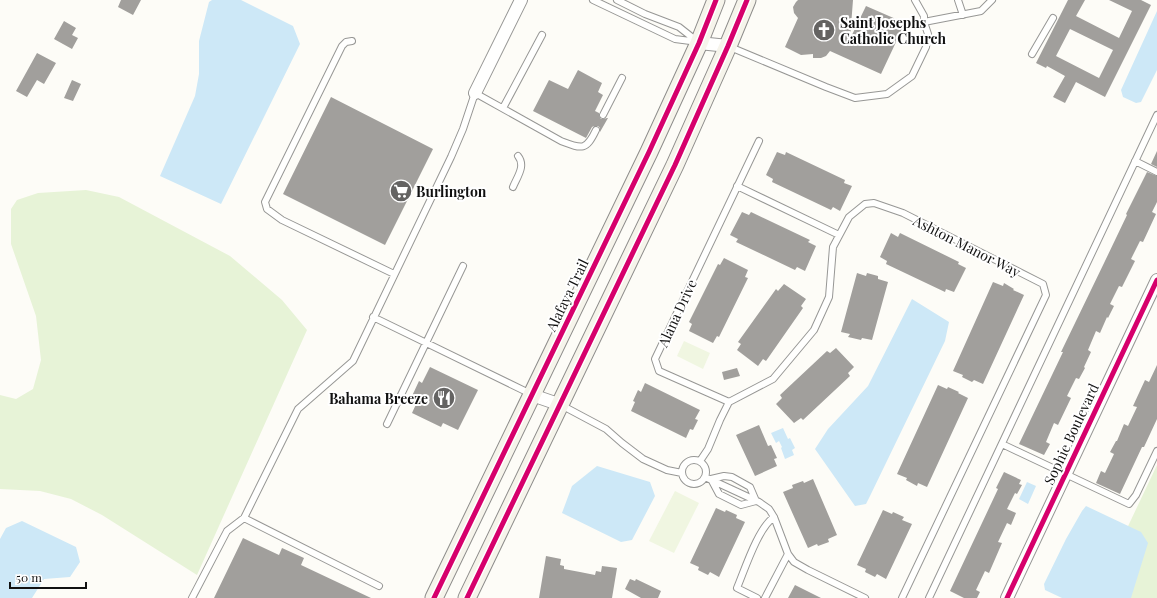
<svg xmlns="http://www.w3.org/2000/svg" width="1157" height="598" font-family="'Playfair Display',serif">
  <rect width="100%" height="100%" fill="#fdfcf7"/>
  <path fill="#e7f3d7" d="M86 190 119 197 230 256 282 300 307 330 197 575 102 515 71 499 40 491 0 489V395L16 399 33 389 41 360 36 316 11 244V209L17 200 38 193Z
    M1157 465V598H1094Z"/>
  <path fill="#f0f6e1" d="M684 341 710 353 703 369 677 356Z
    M675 491 699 503 674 553 649 541Z"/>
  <path fill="#cde8f7" d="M212 0H241L293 26 300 44 221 204 160 176 195 96 199 74V41L209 2Z
    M1157 11V70L1141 102 1136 103 1123 97 1121 90Z
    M912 299 949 322 945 341 870 496 866 504 855 506 815 449 828 429 868 386Z
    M783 428 788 439 790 438 795 448 792 450 794 455 785 459 781 448 782 447 779 441 776 443 771 433Z
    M597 466 650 482 655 496 632 540 621 542 562 513 572 486Z
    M1027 482 1036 486 1028 504 1019 499Z
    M1086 506 1141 532 1148 543 1131 598H1062L1045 590 1044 584 1066 539 1082 511Z
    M22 521 76 547 80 562 70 577 44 579 32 598H0V539L6 528Z"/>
  <path fill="#a19f9c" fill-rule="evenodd" d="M121 0H141L133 15 118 7Z
    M798 0H853L850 39 866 6 905 23 881 74 830 51 826 56 821 58H813V54L801 55 785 47 798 18 794 13 793 7 796 2Z
    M1068 0H1085L1076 16 1119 38 1132 11 1109 0H1141L1151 5 1105 97 1076 82 1065 103 1053 97 1065 76 1047 66 1046 68 1036 63ZM1070 29 1113 50 1099 78 1056 56Z
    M64 21 76 28 72 35 78 38 72 49 54 39Z
    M37 53 56 63 44 84 37 80 27 97 16 91Z
    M578 70 602 83 598 92 603 95 595 111 599 113V116L601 119H604L607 118H608L600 132V128L598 126H594L592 127 586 138 533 111 549 80 568 89Z
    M72 80 81 84 73 101 64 98Z
    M331 97 433 149 385 245 283 194Z
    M1157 151V167L1151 164Z
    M777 152 785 155 786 152 845 180 844 183 852 186 840 211 833 207 831 210 772 182 773 179 766 175Z
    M1147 172 1157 176V202L1152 212 1156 214 1143 242 1140 241 1131 259 1135 261 1122 287 1119 286 1110 304 1114 306 1108 318 1107 317 1100 333 1096 331 1088 350 1091 352 1084 367 1085 368 1079 379 1076 378 1067 396 1071 398 1058 425 1054 423 1046 442 1050 444 1044 455 1019 444 1063 352H1061L1105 261 1127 215 1126 214Z
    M742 212 749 215 751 212 810 240 808 242 816 246 805 271 797 267 795 270 736 242 738 239 730 235Z
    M891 233 898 237 900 233 959 262 958 264 966 268 954 292 946 289 945 292 886 264 887 261 880 257Z
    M724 258 748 270 745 277 748 278 719 337 717 336 713 343 689 331 692 324 689 322 718 264 720 265Z
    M857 273 866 276 867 273 878 276V279L888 282 872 340 862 338 861 340 848 337 850 334 841 332Z
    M993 282 1003 286 1004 283 1014 289 1013 290 1024 295 983 384 974 380 972 382 962 377 963 375 953 371Z
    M784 284 806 299 801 306 803 308 766 361 763 359 758 366 737 350 741 344 738 342 776 289 778 291Z
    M836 348 854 367 848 373 850 376 803 420 801 418 794 423 776 404 782 398 780 395 827 351 830 353Z
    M1157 365V419L1144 447H1142L1120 494 1096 483 1101 471 1105 473 1114 454 1110 452 1116 441H1117L1124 424 1128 426 1137 407 1133 406 1145 380 1149 382Z
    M430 367 478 390 458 430 443 423 441 427 412 413 418 400 412 396 419 381 422 383Z
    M737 368 740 376 724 380 722 372Z
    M645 383 700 410 695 419 698 420 693 430 690 429 686 438 631 411 635 402 633 401 638 390 641 392Z
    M938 385 947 389 948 387 959 392 958 393 968 398 927 487 918 483 917 486 906 480 907 478 897 474Z
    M759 425 768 446 771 445 777 458 774 459 777 466 755 476 736 435Z
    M1004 472 1021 480 1019 484 1022 485 1017 494 1015 493 1007 509 1016 513 1011 525 1007 523 998 542 1002 543 989 573 985 571 976 590 980 592 977 598H964L950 591 998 489 996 488Z
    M813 479 837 535 828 539 829 542 818 546 817 544 808 548 783 492 793 488 792 485 803 481 804 483Z
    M716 508 725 512 726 510 737 515 736 518 745 522 719 577 710 572 708 575 698 570 699 567 690 563Z
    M883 510 892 514 893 512 904 517 902 520 912 524 886 579 877 574 875 577 865 572 866 569 857 565Z
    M243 538 279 555 282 548 304 558 301 565 371 598H214Z
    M546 556 561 559 560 565 564 566V569L580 572 595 575 596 571 601 572 602 566 617 568 612 598H539Z
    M630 579 635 581 636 579 661 591 658 598H641L625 589Z
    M795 585 821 598H788Z"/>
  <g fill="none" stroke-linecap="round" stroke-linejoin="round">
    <g stroke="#979795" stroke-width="8">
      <path id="service" d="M593 0 675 39 698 42
        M617 0 645 14 679 27 698 42
        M958 0 963 15
        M924 22 981 11 992 0
        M352 41 346 42 342 46 265 202 267 209 282 220 394 274
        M730 47 826 87 855 98 887 94 912 76 926 47 928 34 924 22V16L915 0
        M1032 54 1053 18
        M503 108 542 35
        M603 115 622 78
        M1135 161 1157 172
        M737 186 839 235
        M513 187C517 177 526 166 518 156
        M373 317 531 394
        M729 402 659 371 655 359 759 141
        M561 405 606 429 622 443 643 459 667 470 682 473
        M387 424 463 266
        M1002 444 1129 504 1136 495 1157 451
        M682 472a12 12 0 1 1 24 0a12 12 0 1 1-24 0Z
        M700 461 708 449 720 420 729 402 773 379 814 330 829 297 833 247 849 217 865 204 874 203 903 213 1043 284 1046 295 902 598
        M724 476 732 477 750 487 756 501 741 505 719 494 711 479Z
        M705 477 759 502 769 509 774 517 788 554 794 562 808 570 865 598
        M244 518 379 586
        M192 598 227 531 244 518 298 409 353 361 451 157 463 129 475 93 561 141C582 149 586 151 596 130
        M757 598 737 588C745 569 758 528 774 517
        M765 598 788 554
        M929 598 1157 115"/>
    </g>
    <g stroke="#979795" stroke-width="14">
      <path id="minor" d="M699 43 728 46
        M475 93 521 0
        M532 395 561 405
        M1007 598 1157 280"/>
    </g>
    <g stroke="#8e8d8b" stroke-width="19">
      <path id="secondary" d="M434 598 649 152 699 43 716 0
        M467 598 675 165 728 46 747 0"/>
    </g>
    <use href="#service" stroke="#fffffe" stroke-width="6"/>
    <use href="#minor" stroke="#fffffe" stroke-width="12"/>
    <use href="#secondary" stroke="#f6f4eb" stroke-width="17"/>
    <g stroke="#fff" stroke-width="8">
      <path id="cycleway" d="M434 598 649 152 699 43 716 0
        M467 598 675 165 728 46 747 0
        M1007 598 1157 280"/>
    </g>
    <use href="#cycleway" stroke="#d6006c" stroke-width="5"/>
  </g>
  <defs>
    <g id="church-disc" transform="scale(1.15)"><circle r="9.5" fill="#646362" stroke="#fff"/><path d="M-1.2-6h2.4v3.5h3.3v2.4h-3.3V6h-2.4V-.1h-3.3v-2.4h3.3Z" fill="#fff"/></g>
    <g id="supermarket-disc" transform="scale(1.15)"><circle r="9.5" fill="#646362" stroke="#fff"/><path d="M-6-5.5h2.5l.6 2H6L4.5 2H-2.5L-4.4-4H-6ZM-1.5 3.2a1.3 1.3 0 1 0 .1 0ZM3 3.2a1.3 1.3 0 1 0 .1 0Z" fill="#fff"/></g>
    <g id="restaurant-disc" transform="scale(1.15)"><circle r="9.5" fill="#646362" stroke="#fff"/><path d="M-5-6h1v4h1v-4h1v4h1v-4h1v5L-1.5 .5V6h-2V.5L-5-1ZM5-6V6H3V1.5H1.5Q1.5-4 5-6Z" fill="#fff"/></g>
  </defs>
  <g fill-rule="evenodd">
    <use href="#church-disc" x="824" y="30"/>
    <use href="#supermarket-disc" x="401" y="191"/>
    <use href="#restaurant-disc" x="444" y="398"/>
  </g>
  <g text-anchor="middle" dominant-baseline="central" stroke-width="4" stroke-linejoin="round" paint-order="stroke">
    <g font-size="14" font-weight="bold" fill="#111" stroke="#fff" text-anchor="start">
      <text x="840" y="22">Saint Josephs<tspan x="840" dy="16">Catholic Church</tspan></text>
      <text x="416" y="191">Burlington</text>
      <text x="428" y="398" text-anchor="end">Bahama Breeze</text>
    </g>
    <g font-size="14" fill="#111" stroke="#fff">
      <text transform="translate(967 246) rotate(27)">Ashton Manor Way</text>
      <text transform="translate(567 295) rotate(-64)">Alafaya Trail</text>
      <text transform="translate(677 313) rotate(-65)">Alana Drive</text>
      <text transform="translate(1071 434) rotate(-65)">Sophie Boulevard</text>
    </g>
  </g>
  <path d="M10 582v6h76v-6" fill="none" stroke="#111111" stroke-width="2"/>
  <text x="16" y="582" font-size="12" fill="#111111" stroke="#ffffff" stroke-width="3" paint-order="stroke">50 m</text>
</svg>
